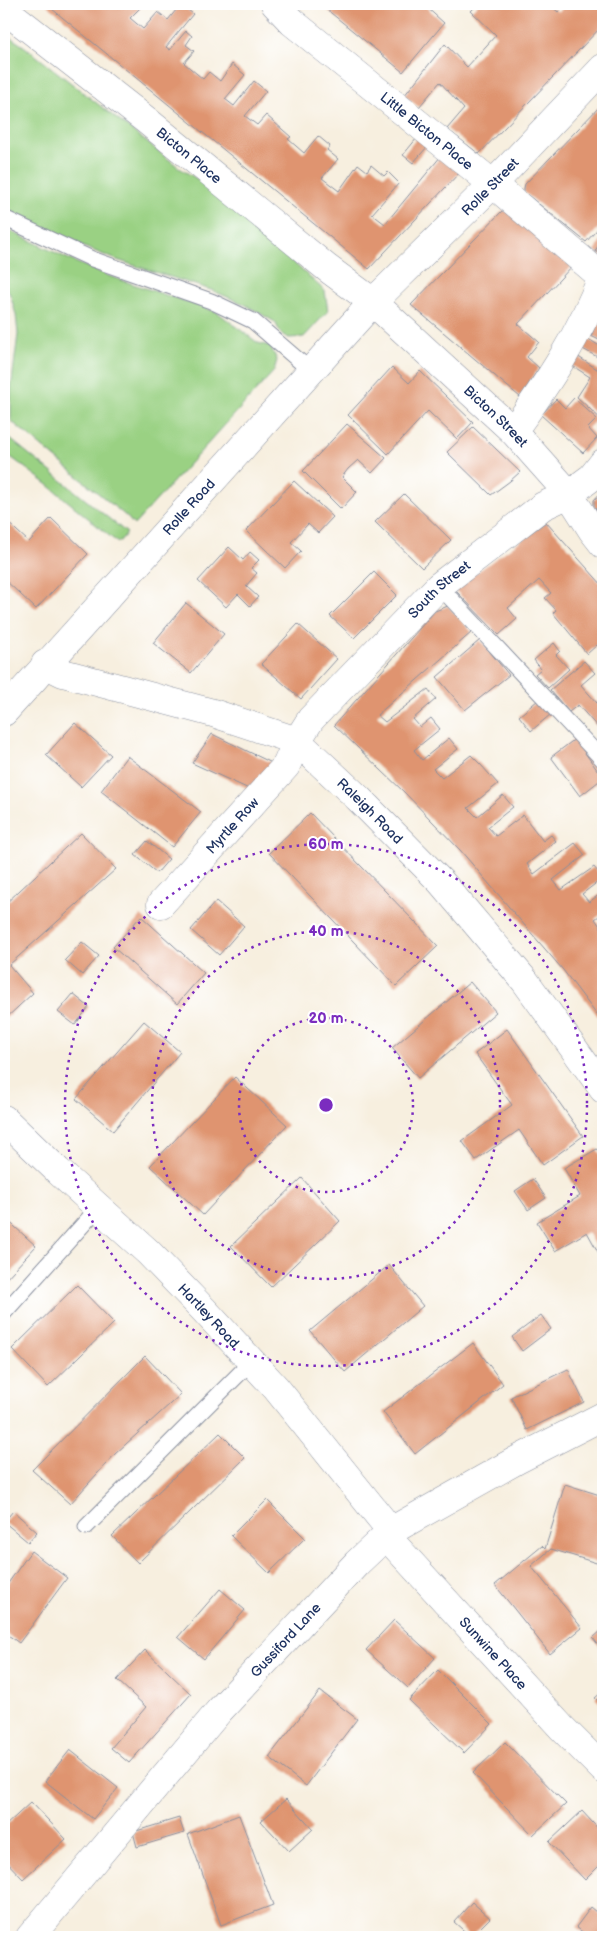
<svg xmlns="http://www.w3.org/2000/svg" width="607" height="1941" font-family="'Balsamiq Sans',sans-serif">
  <rect width="100%" height="100%" fill="#fff"/>
  <filter id="ink" filterUnits="userSpaceOnUse"><feTurbulence type="fractalNoise" baseFrequency=".02" numOctaves="2"/><feDisplacementMap in="SourceGraphic" scale="10" xChannelSelector="R" yChannelSelector="G"/><feConvolveMatrix kernelMatrix="1 2 1 2 8 2 1 2 1" color-interpolation-filters="sRGB"/></filter>
  <filter id="wash" filterUnits="userSpaceOnUse"><feTurbulence type="fractalNoise" baseFrequency=".0096" numOctaves="4" result="noise"/><feDisplacementMap in="SourceGraphic" scale="20" xChannelSelector="R" yChannelSelector="G"/><feGaussianBlur stdDeviation="1.12" result="paint"/><feColorMatrix in="noise" values="0 0 0 0 0 0 0 0 0 0 0 0 0 0 0 0 0 1.4 0 .05"/><feComposite in="paint" operator="in"/></filter>
  <g filter="url(#wash)">
    <rect width="100%" height="100%" fill="#f7efdf"/>
    <path fill="#9ad183" stroke="#5a8070" d="M4 33 25 47 181 169 207 185 325 291 328 311 304 337 289 338 281 334 275 322 244 304 211 290 117 260 56 236 4 208Z
      M4 228 75 262 109 276 217 312 258 343 270 346 277 360 274 371 134 525 127 517 11 421V389L18 334 16 315 11 297 4 282Z
      M4 434 127 533 118 543 47 484 4 452Z"/>
    <g id="blocks">
      <path fill="#df946f" d="M46 4H139L142 6 130 18 143 29 158 12 168 20 181 4 193 14 166 47 170 50 186 31 192 36 186 45 194 51 184 63 203 79 209 72 220 81 232 64 245 75 225 99 234 106 254 81 266 91 245 116 257 125 266 115 291 137 288 139 304 153 318 136 330 146 327 150 338 159 322 178 339 191 358 164 367 171 371 165 384 176 388 172 399 183 372 214 385 224 441 156 460 172 369 269Z
        M320 4H425L424 5 444 23 403 72Z
        M478 4H549L558 12 566 4H603V25L479 154 447 129 464 109 440 82 419 107 404 96 445 44 467 67 496 35 471 11Z
        M603 103V157L601 159 603 162V223L586 242 524 192V188L525 184Z
        M417 138 428 146 413 163 403 155Z
        M511 210 574 264 518 324 539 342 527 357 539 368 520 397 411 305 502 211Z
        M603 238V256L595 251Z
        M603 310V342L591 336Z
        M585 337 603 348V360L579 347Z
        M577 356 600 371 603 367V421L577 397 590 377 571 365Z
        M392 367 409 383 420 371 473 422 457 439 428 411 388 454 348 415Z
        M574 398 597 419 588 428 597 438 583 453 541 415 556 399 565 408Z
        M347 424 386 458 372 473 358 460 348 469 342 477 357 492 341 509 303 471Z
        M473 427 520 472 510 481 491 495 447 452Z
        M294 481 333 517 318 533 308 524 291 542 301 551 285 568 246 531Z
        M603 490V517L594 507V500Z
        M404 494 451 540 422 568 375 522Z
        M51 518 88 554 36 609 4 579V519L29 542Z
        M546 522 603 586V652L597 645 587 654 553 613 556 610 545 598 551 593 539 580 508 608 517 619 499 635 454 589Z
        M229 547 243 560 250 552 259 560 251 568 257 573 246 586 258 597 250 606 238 594 226 607 198 581Z
        M374 572 397 595 354 638 330 616Z
        M186 603 224 634 191 673 153 643Z
        M448 606 472 632 377 715 385 722 428 689 436 699 413 719 420 727 431 718 440 729 414 750 422 760 449 738 458 749 433 769 442 778 471 755 481 765 498 784 468 808 477 817 503 795 513 807 488 827 496 836 523 815 543 841 551 835 556 841 527 864 534 874 575 843 585 855 553 880 561 890 594 867 603 878 582 894 589 902 603 892V913L595 919 602 929 603 928V1023L563 970 460 850 404 792 334 725 435 611Z
        M298 624 337 659 301 699 261 664Z
        M480 640 509 675 465 710 437 677Z
        M554 643 560 651 556 655 569 669 548 688 535 674 541 669 534 660Z
        M584 661 595 673 581 685 597 703 600 700 603 703V727L600 730 578 705 569 712 550 690Z
        M538 700 551 714 531 731 519 716Z
        M75 723 111 755 81 787 46 755Z
        M212 734 272 763 249 789 192 763Z
        M575 739 603 778 580 796 551 757Z
        M127 756 201 812 172 847 101 791Z
        M310 813 438 946 396 986 269 853Z
        M81 833 116 869 9 965 33 993 4 1020V905Z
        M147 841 169 859 157 873 135 855Z
        M216 901 244 926 219 955 191 930Z
        M141 916 204 973 177 1004 113 947Z
        M82 942 99 956 82 975 65 960Z
        M470 982 496 1012 418 1078 392 1048Z
        M73 994 89 1007 75 1025 58 1012Z
        M144 1021 180 1052 113 1131 76 1099Z
        M507 1029 583 1136 543 1165 519 1130 476 1160 462 1141 512 1105 475 1054Z
        M235 1077 287 1125 203 1215 150 1166Z
        M597 1149 603 1159V1261L587 1232 555 1251 537 1222 580 1196 564 1168Z
        M302 1178 340 1221 271 1287 231 1246Z
        M533 1179 546 1198 528 1210 515 1191Z
        M4 1217 36 1246 4 1281Z
        M389 1265 423 1306 345 1372 310 1331Z
        M77 1285 114 1323 48 1387 12 1349Z
        M541 1315 551 1329 522 1351 512 1337Z
        M473 1343 503 1384 415 1454 383 1412Z
        M145 1356 181 1394 115 1454 70 1504 32 1470Z
        M568 1369 584 1402 527 1430 511 1397Z
        M220 1433 245 1458 138 1563 112 1536Z
        M565 1484 603 1496V1565L551 1549 531 1566 582 1628 550 1654 495 1585 542 1546 545 1549Z
        M267 1500 305 1538 269 1573 231 1536Z
        M13 1511 37 1532 28 1542 4 1522Z
        M31 1551 67 1578 19 1643 4 1632V1589Z
        M220 1589 245 1610 204 1659 178 1637Z
        M394 1620 435 1658 408 1688 366 1650Z
        M603 1629V1651L593 1638Z
        M145 1650 191 1694 129 1763 111 1748 146 1707 117 1680Z
        M438 1670 492 1724 464 1753 409 1700Z
        M320 1691 357 1719 306 1786 269 1757Z
        M603 1691V1706L595 1698Z
        M505 1742 566 1804 533 1835 473 1773Z
        M70 1750 118 1788 93 1819 45 1781Z
        M286 1799 313 1829 289 1851 261 1821Z
        M31 1802 66 1839 23 1879 4 1859V1827Z
        M582 1811 603 1834V1862L585 1880 549 1842Z
        M239 1815 273 1905 221 1925 188 1834Z
        M179 1818 184 1833 137 1847 133 1832Z
        M472 1902 490 1918 471 1937 454 1922Z
        M591 1907 603 1917V1937H589L576 1927Z"/>
    </g>
  </g>
  <g filter="url(#ink)">
    <use href="#blocks" fill-opacity="0" stroke="#898f9e" stroke-width="1"/>
    <g fill="none" stroke-linecap="round" stroke-linejoin="round">
      <g stroke="#898f9e" stroke-width="17">
        <path id="lane" d="M4 218 92 259 211 301 253 321 311 371
          M439 586 603 760
          M4 1313 98 1208
          M86 1527 251 1362"/>
      </g>
      <g stroke="#898f9e" stroke-width="29">
        <g id="street">
          <path id="s1" d="M275 4 292 22 493 184 602 277C581 333 548 383 513 431"/>
          <path id="s2" d="M4 9 146 120 327 268 373 302 513 431 569 494 592 530 603 544"/>
          <path id="s3" d="M45 664 63 673 213 713 297 741 358 798 441 882 525 981 603 1089"/>
          <path id="s4" d="M161 904 286 766 297 741 311 719 439 586 543 506 569 494 592 477 603 463"/>
          <path id="s5" d="M4 1119 58 1171 148 1252 204 1310 276 1388 391 1531"/>
          <path id="s6" d="M386 1536 562 1728 603 1769"/>
          <path id="s7" d="M30 1937 219 1711 357 1563 391 1531 517 1460 603 1416"/>
        </g>
      </g>
      <g stroke="#898f9e" stroke-width="29">
        <g id="secondary">
          <path id="s8" d="M4 712 373 302 493 184 603 68"/>
        </g>
      </g>
      <use href="#lane" stroke="#fff" stroke-width="15"/>
      <use href="#street" stroke="#fff" stroke-width="28"/>
      <use href="#secondary" stroke="#fff" stroke-width="28"/>
    </g>
  </g>
  <g fill="none" stroke="#7b2cbf" stroke-width="2.5" stroke-dasharray="2.5 5">
    <circle cx="326" cy="1105" r="87"/>
    <circle cx="326" cy="1105" r="174"/>
    <circle cx="326" cy="1105" r="261"/>
  </g>
  <g text-anchor="middle" dominant-baseline="central" stroke-width="4" stroke-linejoin="round" paint-order="stroke">
    <g font-size="14" fill="#1b2f5e" stroke="#fff">
      <text stroke="none"><textPath href="#s1" startOffset="198">Little Bicton Place</textPath></text>
      <text stroke="none"><textPath href="#s2" startOffset="236">Bicton Place</textPath></text>
      <text stroke="none"><textPath href="#s8" startOffset="716">Rolle Street</textPath></text>
      <text stroke="none"><textPath href="#s2" startOffset="639">Bicton Street</textPath></text>
      <text stroke="none"><textPath href="#s8" startOffset="276">Rolle Road</textPath></text>
      <text stroke="none"><textPath href="#s4" startOffset="422">South Street</textPath></text>
      <text stroke="none"><textPath href="#s3" startOffset="365">Raleigh Road</textPath></text>
      <text stroke="none"><textPath href="#s4" startOffset="106">Myrtle Row</textPath></text>
      <text stroke="none"><textPath href="#s5" startOffset="284">Hartley Road</textPath></text>
      <text stroke="none"><textPath href="#s7" startOffset="392">Gussiford Lane</textPath></text>
      <text stroke="none"><textPath href="#s6" startOffset="159">Sunwine Place</textPath></text>
    </g>
  </g>
  <circle cx="326" cy="1105" r="8" fill="#7b2cbf" stroke="#fff" stroke-width="2.5"/>
  <g font-size="15" text-anchor="middle" font-weight="bold" fill="#7b2cbf" stroke="#fff" stroke-width="4" stroke-linejoin="round" paint-order="stroke">
    <text x="326" y="849">60 m</text>
    <text x="326" y="936">40 m</text>
    <text x="326" y="1023">20 m</text>
  </g>
  <rect width="607" height="1941" fill="none" stroke="#fff" stroke-width="20"/>
</svg>
